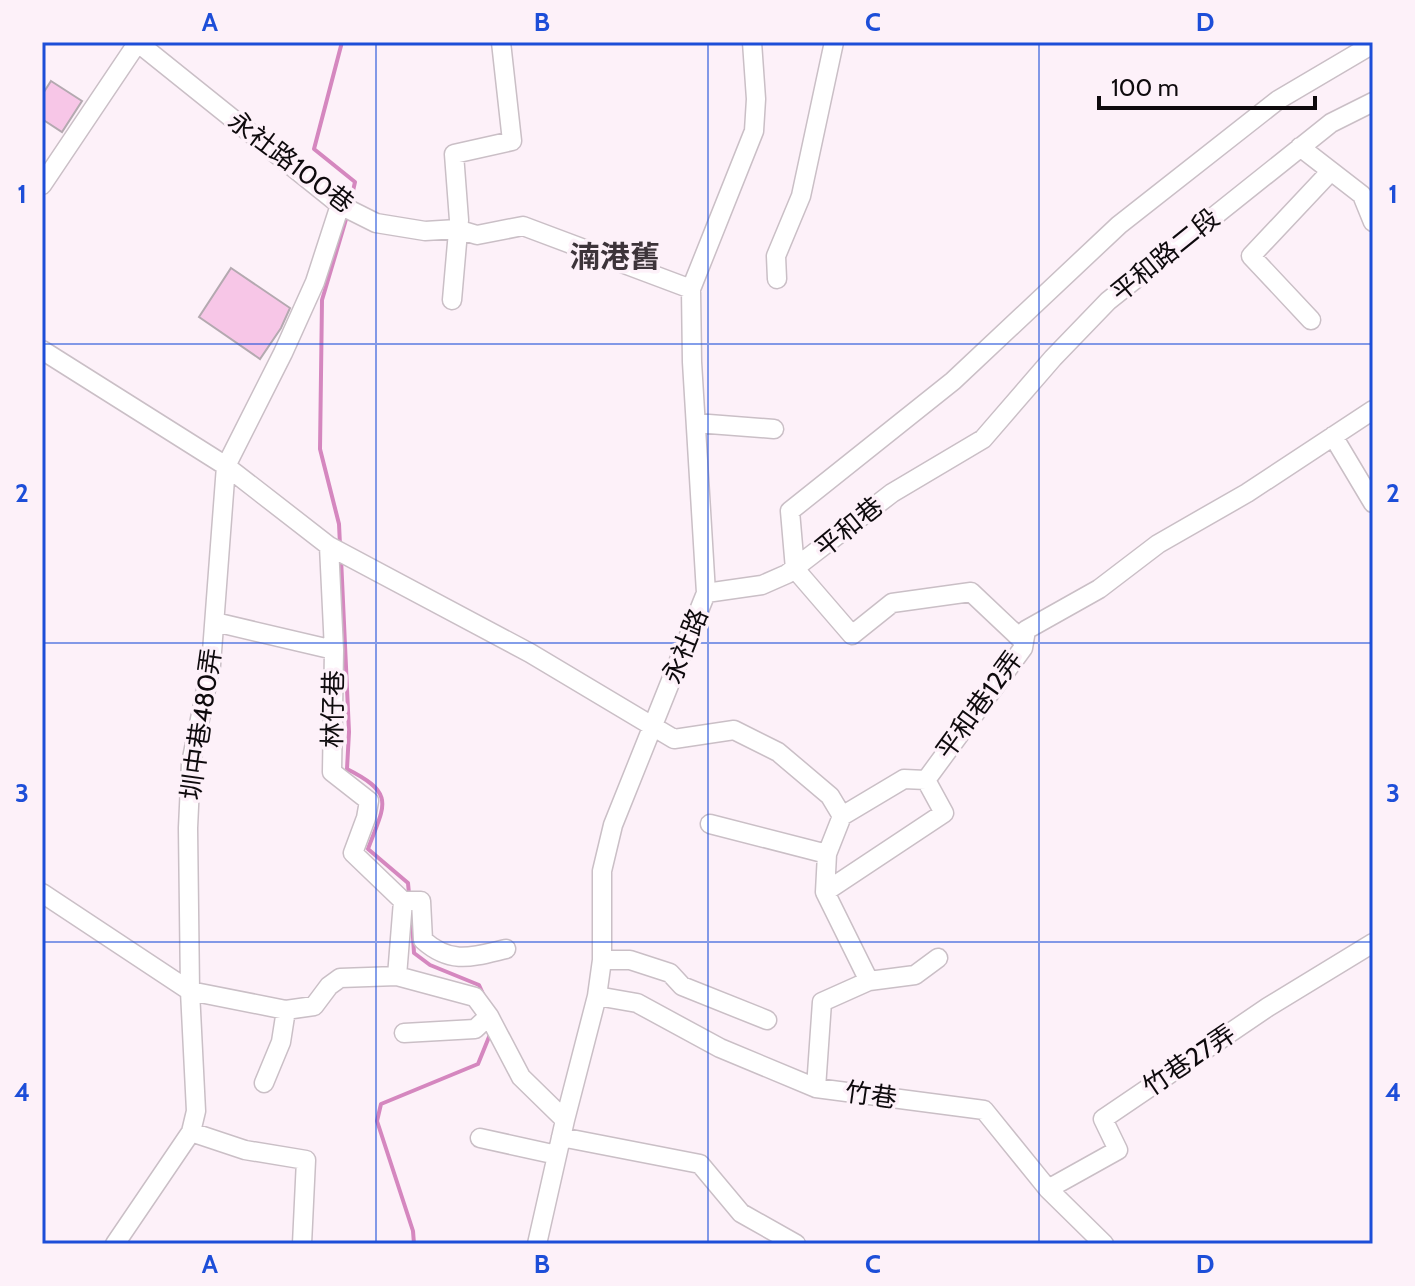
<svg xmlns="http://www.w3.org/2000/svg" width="1415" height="1286" font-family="Cabin,'Noto Sans TC',sans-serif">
  <rect width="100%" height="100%" fill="#fdf1f9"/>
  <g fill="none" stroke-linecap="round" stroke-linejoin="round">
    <path stroke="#d587bf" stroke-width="4" d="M342 42 314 149 355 182 350 204
      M340 545 339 524 320 449 322 300 347 216
      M341 558 349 732 347 769C397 794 384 805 368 849L408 883 409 894
      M411 906 414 953 430 965 479 985 484 996
      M414 1244 413 1231 377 1121 381 1104 478 1064 491 1032"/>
  </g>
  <path fill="#f7c6e7" stroke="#b4a9b0" stroke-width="2" d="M51 81 82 101 62 132 42 119V95Z
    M231 268 290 308 281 328 260 359 199 317Z"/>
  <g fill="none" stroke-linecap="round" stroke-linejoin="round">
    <g stroke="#cabfc6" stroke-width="21">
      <path id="minor" d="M137 42 340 205 376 223 425 231 457 229 477 235 523 226 691 289
        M1300 147 1362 195 1373 222
        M42 185 138 42
        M777 279 776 256 801 196 834 42
        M452 300 459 220 454 154 512 141 501 42
        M1311 320 1251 256 1331 171
        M42 350 226 466 329 546 530 653 674 739 734 730 778 752 830 796 842 816 904 779 926 780
        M696 423 774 429
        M1333 436 1373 503
        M329 546 334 650 332 772 369 801 366 818 353 853 403 901 397 976 475 997 489 1016 521 1077 565 1120
        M706 593 762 585 787 574 892 493 983 439 1053 358 1108 301 1331 123 1373 102
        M215 622 334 650
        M1024 642 971 592 892 603 852 635 795 569 790 511 953 381 1119 225 1278 100 1373 44
        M710 824 827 854
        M825 892 827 854 842 816
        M42 893 190 991 286 1010 314 1006 329 986 340 978 397 976
        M403 901H421L423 940C451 965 472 957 506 949
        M602 960H630L670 973 682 986 767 1020
        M869 981 915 975 938 958
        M597 996 637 1003 720 1048 816 1088 984 1110 1048 1189 1104 1244
        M404 1033 475 1029 489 1016
        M264 1083 281 1042 286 1010
        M816 1088 822 1002 869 981 825 892 944 813 926 780 1023 648 1026 630 1099 589 1158 544 1247 493 1373 410
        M191 1132 245 1150 306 1160 302 1244
        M561 1137 700 1164 741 1213 796 1244
        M480 1138 557 1155
        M1048 1189 1118 1150 1103 1119 1268 1007 1373 943
        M115 1244 191 1132 196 1111 190 991 188 828 191 763 211 665 226 466 283 353 315 282 340 205
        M537 1244 565 1120 597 996 602 960V871L613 825 706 593 692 362 691 289 754 131 756 99 752 42"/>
    </g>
    <use href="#minor" stroke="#fff" stroke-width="18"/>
  </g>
  <path fill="none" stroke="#1d4ed8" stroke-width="2" stroke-opacity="0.55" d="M376 42V1244M708 42V1244M1039 42V1244M42 344H1373M42 643H1373M42 942H1373"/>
  <g text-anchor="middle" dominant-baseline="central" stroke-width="7" stroke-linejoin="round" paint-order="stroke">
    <g font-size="26" fill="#0e0a0d" stroke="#fdf1f9">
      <text transform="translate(291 162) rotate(37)">永社路100巷</text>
      <text transform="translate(1165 255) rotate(-39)">平和路二段</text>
      <text transform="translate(849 527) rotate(-39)">平和巷</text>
      <text transform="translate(685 646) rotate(-68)">永社路</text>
      <text transform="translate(979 705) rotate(-54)">平和巷12弄</text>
      <text transform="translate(333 709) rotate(-89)">林仔巷</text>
      <text transform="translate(201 724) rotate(-82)">圳中巷480弄</text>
      <text transform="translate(1189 1060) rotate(-34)">竹巷27弄</text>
      <text transform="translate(871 1095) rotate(8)">竹巷</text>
    </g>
    <g font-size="30" font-weight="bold" fill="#3d343a" stroke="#fdf1f9">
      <text x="615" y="256">湳港舊</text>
    </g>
  </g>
  <rect width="1415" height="1286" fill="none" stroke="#fdf1f9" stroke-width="88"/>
  <path d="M1099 96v12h216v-12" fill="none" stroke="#0e0a0d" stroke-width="4"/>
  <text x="1111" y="96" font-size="24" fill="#0e0a0d" stroke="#fdf1f9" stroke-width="6" paint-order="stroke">100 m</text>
  <rect x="44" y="44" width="1327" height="1198" fill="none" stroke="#1d4ed8" stroke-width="3"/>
  <g font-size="26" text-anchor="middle" font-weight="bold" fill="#1d4ed8">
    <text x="210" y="31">A</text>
    <text x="542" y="31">B</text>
    <text x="873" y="31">C</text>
    <text x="1205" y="31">D</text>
    <text x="22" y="203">1</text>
    <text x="1393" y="203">1</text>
    <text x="22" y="502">2</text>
    <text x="1393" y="502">2</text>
    <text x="22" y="802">3</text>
    <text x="1393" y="802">3</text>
    <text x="22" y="1101">4</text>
    <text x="1393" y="1101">4</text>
    <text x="210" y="1273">A</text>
    <text x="542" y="1273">B</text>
    <text x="873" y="1273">C</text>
    <text x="1205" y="1273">D</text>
  </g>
</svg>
